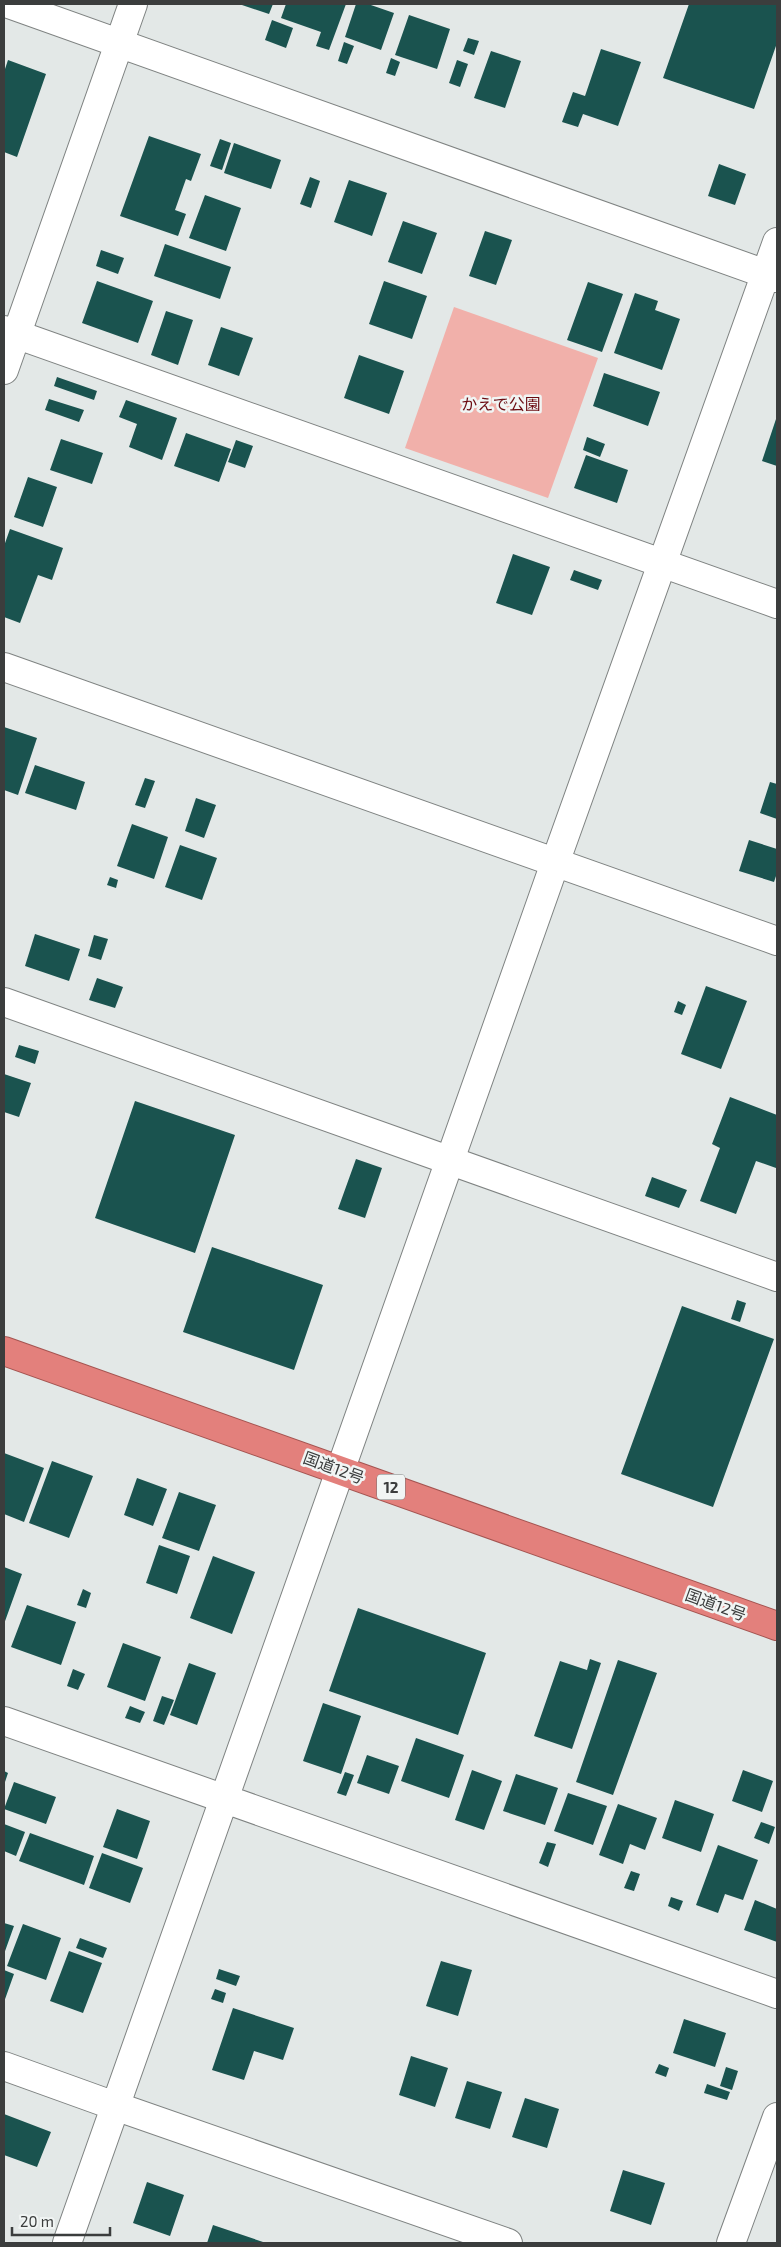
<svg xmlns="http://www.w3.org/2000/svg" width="781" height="2247" font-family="'Exo 2','Noto Sans JP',sans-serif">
  <rect width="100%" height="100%" fill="#e3e8e7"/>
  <path fill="#f1b0aa" d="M454 307 598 358 548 498 405 448Z"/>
  <path fill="#1a534f" d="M239 4H273L269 14Z
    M286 4H346L329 50 316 46 321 32 281 18Z
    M356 4H368L394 13 381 50 345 37Z
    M689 4H777V43L754 109 663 78Z
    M409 15 450 29 437 69 395 55Z
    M272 20 293 28 286 48 265 40Z
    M468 38 479 41 474 55 463 51Z
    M344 42 354 46 347 64 338 61Z
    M601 49 641 62 618 126 583 114 578 127 562 122 573 92 585 96Z
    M491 51 521 61 505 108 474 98Z
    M391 58 400 62 395 76 386 73Z
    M8 60 46 74 17 157 4 152V72Z
    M457 60 468 64 460 87 449 83Z
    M149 136 201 154 191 181 186 179 175 210 186 214 178 236 120 216Z
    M220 139 231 143 222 170 210 166Z
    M234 143 281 160 271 189 224 173Z
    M719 164 746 174 735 205 708 196Z
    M310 177 320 181 311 208 300 204Z
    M349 180 387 193 372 236 334 222Z
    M205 195 241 208 226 251 189 238Z
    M403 221 437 233 422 274 388 262Z
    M485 231 512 240 496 285 469 276Z
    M165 244 231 267 220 299 154 276Z
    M101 250 124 258 118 274 96 266Z
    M97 281 153 301 138 343 82 323Z
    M384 281 427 296 412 339 369 324Z
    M588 282 623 294 602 352 567 340Z
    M635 293 658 301 655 310 680 319 662 370 614 353Z
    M166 311 193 320 178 365 151 355Z
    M221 327 253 338 239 376 208 365Z
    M359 355 404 371 389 414 344 398Z
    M604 373 660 392 648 426 593 406Z
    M57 377 97 391 94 400 54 386Z
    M49 399 84 410 79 422 45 410Z
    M126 400 177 418 162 460 129 447 137 424 119 417Z
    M777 416V466L762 461Z
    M186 433 231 449 219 482 174 466Z
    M587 437 605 444 600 457 583 450Z
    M61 439 103 453 92 484 50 470Z
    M236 440 253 446 245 468 228 462Z
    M586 455 628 470 617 503 574 488Z
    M28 477 57 487 43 527 14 517Z
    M10 529 63 548 52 580 38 575 20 623 4 617V546Z
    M513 554 550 567 532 615 496 603Z
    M574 570 602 580 598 590 570 580Z
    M4 727 37 738 18 795 4 790Z
    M35 765 85 782 76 810 25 793Z
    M145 778 155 781 145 808 135 805Z
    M770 782 777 784V819L760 813Z
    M196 798 216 805 204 838 185 831Z
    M132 824 168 837 154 879 117 866Z
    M749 840 777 849V873L774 882 739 871Z
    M180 845 217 858 202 900 165 887Z
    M110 877 118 880 116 888 107 885Z
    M35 934 80 949 69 981 25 966Z
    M94 935 108 939 101 960 88 956Z
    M97 978 123 987 115 1008 89 1000Z
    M706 986 747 1001 721 1069 681 1054Z
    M678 1001 686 1005 682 1015 674 1012Z
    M19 1045 39 1051 35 1064 15 1057Z
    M4 1074 31 1083 19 1117 4 1112Z
    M730 1097 777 1115 776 1168 756 1161 736 1214 700 1201 720 1148 712 1144Z
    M135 1101 235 1135 195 1253 95 1218Z
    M356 1159 382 1168 365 1218 338 1209Z
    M652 1177 687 1190 679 1208 645 1196Z
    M212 1247 323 1285 294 1370 183 1332Z
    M737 1300 746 1303 740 1322 731 1319Z
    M682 1306 774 1339 713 1507 621 1474Z
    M4 1453 44 1468 24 1522 4 1514Z
    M52 1461 93 1476 69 1538 29 1523Z
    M137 1478 167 1489 153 1526 124 1515Z
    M179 1492 216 1505 199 1551 162 1538Z
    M159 1545 190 1556 177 1594 146 1583Z
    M213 1556 255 1572 232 1634 190 1618Z
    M4 1567 22 1574 4 1624Z
    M83 1589 91 1593 86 1608 77 1605Z
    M27 1605 76 1622 61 1665 11 1647Z
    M358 1608 486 1653 458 1735 329 1691Z
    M123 1643 161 1657 145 1701 107 1687Z
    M590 1659 601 1663 572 1749 534 1736 560 1661 587 1670Z
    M618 1660 657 1673 613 1795 576 1782Z
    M189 1663 216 1673 197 1725 170 1715Z
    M73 1669 85 1674 78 1690 67 1686Z
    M162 1696 174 1700 164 1725 153 1721Z
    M323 1703 361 1716 341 1774 303 1761Z
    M130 1706 145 1712 140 1723 125 1718Z
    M416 1738 464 1755 449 1798 401 1781Z
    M367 1755 399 1766 389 1794 357 1783Z
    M472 1770 502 1781 484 1830 455 1820Z
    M743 1770 773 1781 762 1812 732 1801Z
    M4 1771 8 1773 4 1785Z
    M345 1772 354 1775 346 1796 337 1793Z
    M516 1774 558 1788 545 1825 503 1811Z
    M14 1782 56 1797 46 1824 4 1809Z
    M568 1793 607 1806 593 1845 554 1831Z
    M675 1800 714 1814 701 1852 662 1838Z
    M618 1804 657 1818 645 1850 630 1844 623 1864 599 1855Z
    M117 1809 150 1821 137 1859 103 1847Z
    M761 1822 775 1827 769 1844 754 1838Z
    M4 1824 25 1832 16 1856 4 1851Z
    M30 1833 94 1856 84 1885 19 1861Z
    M547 1842 556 1844 548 1867 539 1863Z
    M718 1845 758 1860 743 1900 725 1894 718 1913 696 1905Z
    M102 1853 143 1868 130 1903 89 1888Z
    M631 1871 640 1874 634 1891 624 1888Z
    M671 1897 683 1901 679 1911 668 1906Z
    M755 1900 777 1909V1942L744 1930Z
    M4 1923 14 1926 4 1954Z
    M23 1924 61 1938 46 1980 7 1966Z
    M80 1938 107 1948 103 1958 76 1948Z
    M69 1951 102 1963 83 2013 50 2001Z
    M441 1961 472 1970 458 2016 426 2006Z
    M219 1969 240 1976 236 1986 216 1979Z
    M4 1970 14 1974 4 2002Z
    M215 1989 226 1993 223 2003 211 1999Z
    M233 2008 294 2028 283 2060 254 2051 244 2080 212 2070Z
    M684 2019 726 2033 715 2067 673 2053Z
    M411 2056 448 2068 435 2107 399 2095Z
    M659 2064 669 2068 666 2077 655 2073Z
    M726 2067 738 2071 732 2090 720 2086Z
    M467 2081 502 2092 490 2129 455 2118Z
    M707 2084 730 2092 727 2100 704 2093Z
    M525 2098 559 2109 547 2148 512 2137Z
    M4 2114 51 2132 37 2167 4 2155Z
    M623 2170 665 2183 651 2225 610 2211Z
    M147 2182 184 2195 170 2236 133 2223Z
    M213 2225 266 2243H207Z"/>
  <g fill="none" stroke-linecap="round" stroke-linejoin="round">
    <g stroke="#7f8382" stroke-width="30">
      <path id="minor" d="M4 330 777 604
        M4 1002 777 1277
        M115 2106 508 2243"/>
    </g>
    <g stroke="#7f8382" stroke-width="30">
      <path id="tertiary" d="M9 4 777 278
        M4 370 133 4
        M4 667 777 941
        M4 1721 777 1994
        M4 2066 115 2106
        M67 2243 555 863 777 242
        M731 2243 777 2117"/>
    </g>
    <g stroke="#a45451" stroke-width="30">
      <path id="trunk" d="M4 1351 777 1626"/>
    </g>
    <use href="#minor" stroke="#fff" stroke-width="28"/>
    <use href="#tertiary" stroke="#fff" stroke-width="28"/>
    <use href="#trunk" stroke="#e3807c" stroke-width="28"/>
  </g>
  <g text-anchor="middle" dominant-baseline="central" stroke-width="5" stroke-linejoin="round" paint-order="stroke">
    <rect fill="#f1f5f4" stroke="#727474" stroke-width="1" x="377" y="1474.5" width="28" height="25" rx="4"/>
    <g font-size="15" font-weight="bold" fill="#3b3d3d">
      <text x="391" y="1487">12</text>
    </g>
    <g font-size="16" fill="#6c0c12" stroke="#f1f5f4">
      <text x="501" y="403">かえで公園</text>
    </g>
    <g font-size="16" fill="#3b3d3d" stroke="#f1f5f4">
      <text transform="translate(334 1467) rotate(20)">国道12号</text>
      <text transform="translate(716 1604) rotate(20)">国道12号</text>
    </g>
  </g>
  <rect width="781" height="2247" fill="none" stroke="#3b3d3d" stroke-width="10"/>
  <path d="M12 2227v8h98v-8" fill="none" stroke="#3b3d3d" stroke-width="2.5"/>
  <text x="20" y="2227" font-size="15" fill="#3b3d3d" stroke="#f1f5f4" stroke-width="4" paint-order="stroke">20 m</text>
</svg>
